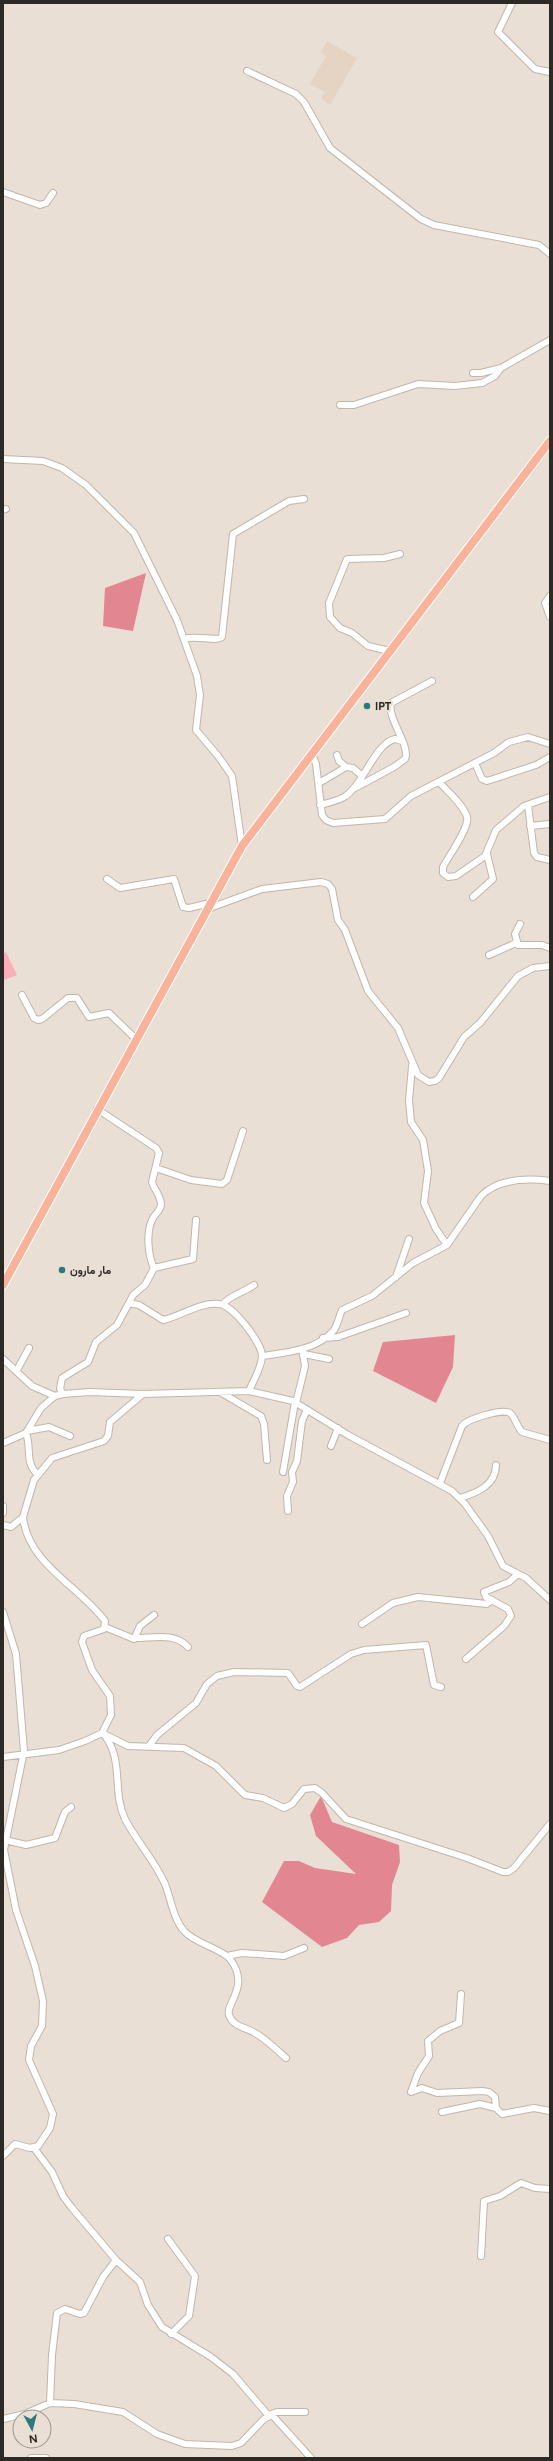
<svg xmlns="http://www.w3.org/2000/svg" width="553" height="2461" font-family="Figtree,Vazirmatn,sans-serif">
  <rect width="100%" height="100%" fill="#eadfd5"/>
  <path fill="#e5d4c4" d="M327 41 357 58 330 105 321 99 325 92 310 84 326 56 321 52Z"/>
  <path fill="#f9b1b7" d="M6 952 17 975 4 980 3 954Z"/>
  <path fill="#e28791" d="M146 573 133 631 103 626 105 588Z
    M455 1335 453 1367 436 1403 373 1371 383 1342Z
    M321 1796 332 1822 399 1845 400 1862 392 1885 391 1911 379 1922 359 1925 347 1938 322 1947 262 1902 284 1861H299L315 1868 356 1874 316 1836 310 1815Z"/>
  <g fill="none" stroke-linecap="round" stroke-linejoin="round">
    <g stroke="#c0b6ac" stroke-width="8">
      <path id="minor" d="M512 3 498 32 535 69 550 72
        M247 71 296 94 304 102 330 148 421 219 434 225 539 245 550 254
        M3 192 40 205 46 203 53 193
        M473 373H481L501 368
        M340 405H354L418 384 455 386 482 383 495 376 501 368 550 340
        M3 459 43 461 62 468 86 485 134 533 177 620 197 676 200 695 196 730 218 756 232 776 242 846
        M3 510 6 509
        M550 596 545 603 550 617
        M184 639C196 635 217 642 222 637L233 534 289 501 304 499
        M390 651 368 646 352 633 340 628 330 617 329 603 347 559 384 558 400 554
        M312 754 316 764 322 815 326 820 333 823 385 819 411 796 494 753 509 742 528 737 550 744
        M337 755 339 761 346 767
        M475 763 482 779 487 781 536 765 550 757
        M319 783 346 767 353 768 362 776
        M440 783C448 792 463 804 467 817 470 827 448 857 443 867V873L448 877 456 876 485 856 496 830 524 806 550 797
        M355 788 394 767 405 759C411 746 387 719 391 703L432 681
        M320 805C328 803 337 801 344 797 363 786 375 743 395 739L402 741
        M528 805 534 853 537 857 550 860
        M530 826 550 824
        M107 879 120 888 174 879 183 907 189 908 210 903
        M473 897 493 879 487 854
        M207 909 262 889 321 882 328 884 332 889 338 920 345 930 368 991 398 1028 418 1075 429 1082 435 1081 439 1078 464 1037 480 1023 518 976 533 968 550 966
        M520 924 515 934 518 945H542L550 948
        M489 955 516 943
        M22 995 34 1018 38 1020 42 1019 68 998H77L89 1017 109 1013 137 1040
        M412 1066 409 1101 411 1122 423 1140 428 1171 424 1203 436 1229 447 1245
        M97 1109 156 1148 159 1153 152 1182C154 1190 160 1194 161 1204 161 1211 155 1213 152 1220 146 1233 148 1256 154 1268
        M156 1168 191 1180 222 1184 227 1180 243 1131
        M396 1277 409 1239
        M129 1303 133 1295 145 1285 154 1268 193 1259 196 1220
        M223 1304C231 1295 244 1292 254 1285
        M323 1338 338 1337 406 1313
        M304 1354 329 1359
        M262 1356C285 1353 318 1350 334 1330 338 1324 339 1316 342 1310L372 1296 413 1263 447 1245 481 1196C499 1178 527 1178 550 1181
        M3 1359 32 1386 55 1396
        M17 1370 29 1348
        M220 1392 261 1416 264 1424 267 1460
        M63 1394 60 1389 62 1378 88 1362 96 1342 117 1325 129 1303 139 1305 163 1320C181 1316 200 1302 219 1304 232 1304 262 1343 262 1356 262 1367 253 1381 249 1391
        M296 1403 305 1366 302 1349
        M27 1431 49 1427 70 1436
        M26 1433C32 1449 24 1462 38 1475
        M3 1443 26 1433 41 1408 55 1396 63 1394 90 1392 143 1394 249 1391 293 1401 348 1435 452 1491 465 1504 488 1536 503 1566 526 1578 550 1600
        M331 1446 338 1428
        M283 1472 295 1402
        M440 1483 462 1426C467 1419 503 1408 510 1413 515 1417 517 1427 522 1432L550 1440
        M460 1498C477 1493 496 1485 496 1465
        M3 1506V1513
        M288 1511 287 1496 293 1482 292 1472 297 1461 302 1421 307 1410
        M3 1525 11 1527 23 1517 34 1480 52 1458 104 1441 108 1436 110 1422 143 1394
        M3 1612 16 1654 24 1751 4 1850 16 1910 35 1966 43 2001 42 2026 31 2046 29 2060 53 2114 50 2128 38 2146 30 2148 15 2144 3 2156
        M362 1624 393 1603 418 1597 487 1604 492 1600
        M105 1627 134 1639 140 1626 154 1615
        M135 1638C153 1638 175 1632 188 1647
        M466 1659 504 1626 511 1616 508 1609 486 1597 484 1592 509 1582 518 1574
        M102 1733 128 1746 184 1748 216 1766 245 1795 263 1798 284 1808 292 1804 304 1789 315 1788 322 1793 346 1819 467 1858 503 1872H508L514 1868 550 1824
        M105 1736C124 1761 112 1792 125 1819 137 1842 155 1861 165 1884 171 1899 173 1918 184 1931 196 1944 222 1949 230 1959 251 1986 225 2004 229 2015 233 2027 246 2027 255 2033 266 2039 277 2050 286 2058
        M149 1746 157 1735 196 1703 207 1684 217 1676 234 1672 288 1673 297 1686 300 1687 351 1654 364 1650 426 1645 434 1685 441 1687
        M3 1757 59 1750 85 1741 102 1733 111 1715 110 1696 92 1670 82 1642 84 1636 104 1629 105 1621C79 1586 28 1564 23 1517
        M5 1840 26 1845 55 1838 65 1812 71 1807
        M227 1956 242 1953 284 1956 304 1948
        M461 1994 459 2023 440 2031 428 2041 429 2056 418 2073 411 2092 422 2088 437 2093 482 2091 489 2092 495 2097 496 2108
        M442 2112 480 2104 496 2108 502 2114 534 2108 550 2111
        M34 2148 52 2172 63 2196 72 2208 116 2260 140 2282 148 2305 162 2327 211 2357 233 2374 268 2415 277 2412H305
        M168 2239 195 2276 189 2316 171 2334
        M481 2256 484 2201 500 2196 521 2183 535 2188 550 2189
        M50 2403 52 2355 57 2313 65 2309 80 2314 84 2313 103 2277 116 2260
        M3 2419 25 2414 50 2403 74 2404 123 2412 157 2434 185 2444 232 2446 241 2443 264 2419 272 2415 311 2458
        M31 2458H46"/>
    </g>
    <g stroke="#fff" stroke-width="10">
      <path id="major" d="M3 1285 242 846 550 441"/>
    </g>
    <use href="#minor" stroke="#fff" stroke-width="6"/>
    <use href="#major" stroke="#fab39b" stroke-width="8"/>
  </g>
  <g fill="#2e787b" stroke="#eadfd5" stroke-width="1.5">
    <circle cx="367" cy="706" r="4"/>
    <circle cx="62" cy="1270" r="4"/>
  </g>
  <g text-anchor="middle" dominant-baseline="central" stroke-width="4" stroke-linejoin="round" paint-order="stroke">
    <g font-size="11" font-weight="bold" fill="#2d2925" stroke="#eadfd5" text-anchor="start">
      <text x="375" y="706">IPT</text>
      <text x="70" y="1270">مار مارون</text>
    </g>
  </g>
  <rect width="553" height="2461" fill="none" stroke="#2d2925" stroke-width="8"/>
  <g transform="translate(32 2429) rotate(173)"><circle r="19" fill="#eadfd5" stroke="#9e968f"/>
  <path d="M0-3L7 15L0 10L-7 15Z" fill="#2e787b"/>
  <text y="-6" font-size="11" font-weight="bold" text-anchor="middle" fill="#2d2925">N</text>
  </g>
</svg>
